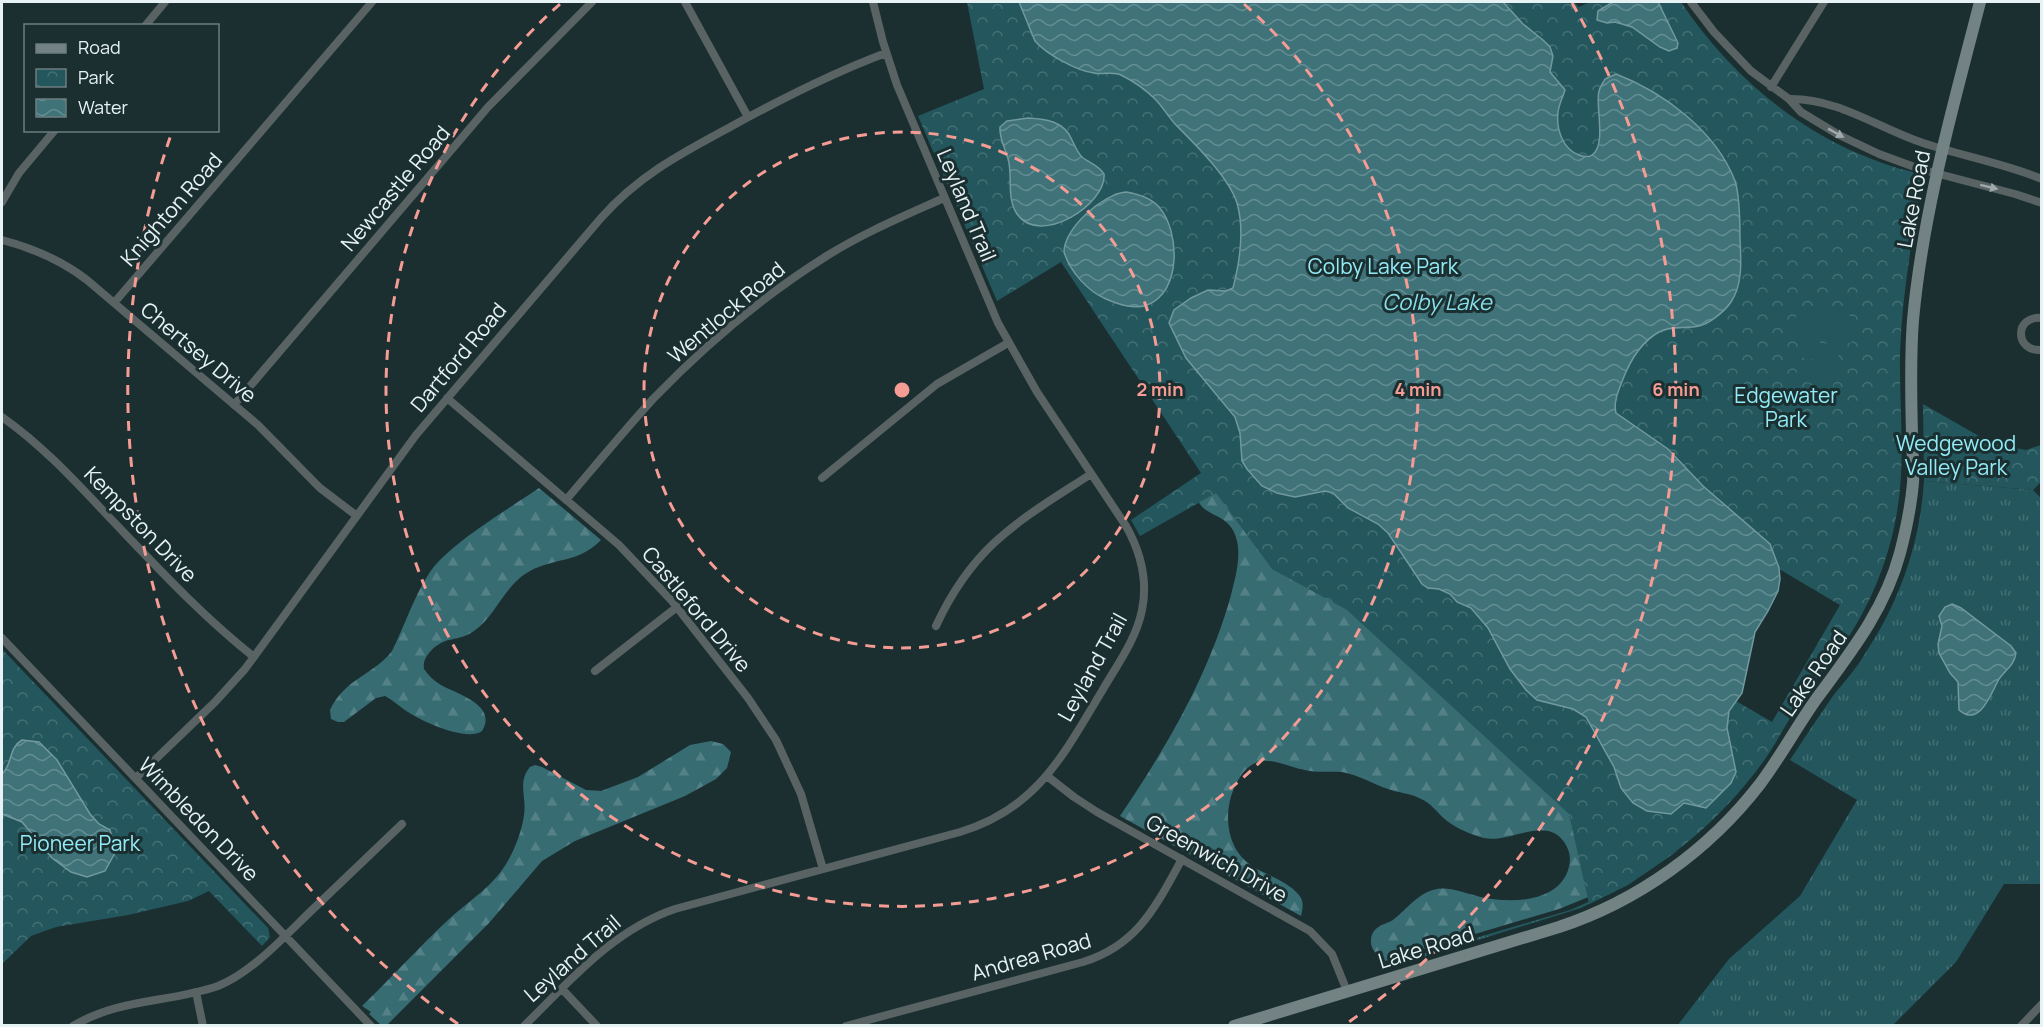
<svg xmlns="http://www.w3.org/2000/svg" width="2043" height="1027" font-family="Manrope,sans-serif">
  <defs>
    <pattern id="grass-tufts" width="24" height="20" patternUnits="userSpaceOnUse" patternTransform="scale(1.5)"><rect width="24" height="20" fill="#23575d"/><path d="M3 7l-1-3M5 7V3M7 7l1-3M15 17l-1-3M17 17v-4M19 17l1-3" fill="none" stroke="#437075"/></pattern>
    <pattern id="forest-firs" width="22" height="20" patternUnits="userSpaceOnUse" patternTransform="scale(1.5)"><rect width="22" height="20" fill="#376c72"/><path d="M5 1l3.5 6h-7zM16 11l3.5 6h-7z" fill="#548187"/></pattern>
    <pattern id="park-crowns" width="20" height="18" patternUnits="userSpaceOnUse" patternTransform="scale(1.5)"><rect width="20" height="18" fill="#23575d"/><path d="M2 6a3 3 0 1 1 6 0M12 15a3 3 0 1 1 6 0" fill="none" stroke="#437075"/></pattern>
    <pattern id="water-waves" width="16" height="10" patternUnits="userSpaceOnUse" patternTransform="scale(1.5)"><rect width="16" height="10" fill="#3f7379"/><path d="M0 5q4-4 8 0t8 0" fill="none" stroke="#648e93"/></pattern>
  </defs>
  <rect width="100%" height="100%" fill="#1b2f31"/>
  <path fill="url(#grass-tufts)" d="M1924 481 2033 490 2042 499 2041 884H2004L1956 962 1893 1025 1677 1026 1729 959 1800 896 1857 800 1790 760C1804 739 1818 717 1833 696 1844 682 1857 668 1866 652 1900 601 1920 543 1924 481Z
    M1679 850 1628 885 1581 908 1391 967 1388 964 1570 910 1595 899Z"/>
  <path fill="url(#forest-firs)" d="M1213 487 1525 706 1603 891 1559 909 1385 961C1378 955 1370 950 1371 940 1371 935 1373 931 1377 928 1382 924 1388 923 1393 920 1407 909 1419 892 1437 889 1451 887 1464 893 1477 896 1503 903 1550 904 1565 877 1570 868 1572 857 1567 847 1550 812 1510 844 1484 838 1472 835 1456 828 1447 821 1436 812 1433 804 1419 798 1409 793 1399 793 1388 789 1373 784 1359 775 1342 772 1330 771 1317 773 1305 770 1291 768 1276 759 1261 761 1252 763 1245 769 1240 777 1222 804 1223 847 1252 866 1266 875 1288 881 1299 895 1304 901 1303 908 1301 916L1120 816C1166 748 1209 675 1231 595 1235 579 1241 559 1237 541 1231 512 1204 518 1198 500Z
    M539 488 601 540C577 564 556 557 530 571 504 585 496 616 474 631 458 643 445 634 429 653 425 658 423 662 424 669 429 676 434 681 441 685 457 694 498 705 482 731 467 742 423 722 408 712 400 707 393 700 385 696L376 698 344 722H338L331 719 330 710C345 678 374 675 392 651 405 625 414 596 430 572 449 544 510 508 539 488Z
    M711 741 723 744 731 752 727 768 716 779 685 796 575 841 542 861 489 923 387 1025H381L369 1014 371 1012 362 1006C391 978 418 948 447 921 469 900 494 887 509 859 516 846 522 830 524 815 527 798 517 782 530 767L535 765 542 767 586 790 601 791 638 777 690 745Z"/>
  <path fill="url(#park-crowns)" fill-rule="evenodd" d="M967 2H1574L1579 7 1590 2H1681C1724 66 1780 117 1850 150 1866 157 1881 163 1897 168 1905 170 1912 171 1919 175L1922 182C1912 239 1902 295 1900 353 1899 406 1906 460 1897 512 1889 560 1869 610 1840 649 1828 665 1815 680 1804 696 1789 717 1778 741 1763 762 1718 824 1658 872 1589 904L1569 814 1347 610 1272 569 1216 493 1140 536 1131 520 1201 473 1061 262 997 301 918 116 984 89ZM1779 569 1840 605 1772 722 1736 701C1750 681 1747 656 1754 633 1756 628 1761 622 1764 617 1774 602 1781 587 1779 569Z
    M1923 404 1991 443 2026 450 2041 445V482L2033 490 1924 481Z
    M2 649 268 928 270 937 262 946 209 891 188 901 128 915 56 927 31 936 2 964Z"/>
  <path fill="#23575d" d="M1798 306 1856 317 1851 343 1794 332Z
    M1803 340 1840 346 1837 364 1799 357Z
    M1799 363 1836 369 1833 387 1795 380Z"/>
  <path fill="url(#water-waves)" stroke="#71999e" stroke-width="1.5" d="M1019 2H1503L1523 24 1543 40 1550 47 1553 56 1550 72 1565 90C1563 97 1559 104 1558 112 1556 128 1562 149 1579 155 1582 156 1589 158 1592 155 1607 145 1595 105 1599 91 1600 87 1603 83 1605 79L1616 74C1663 92 1716 131 1735 181 1740 196 1740 223 1740 240 1741 260 1743 284 1731 302 1725 311 1709 324 1699 326 1686 329 1671 325 1659 332 1641 342 1630 361 1623 379 1619 390 1613 401 1616 413L1668 449 1703 486 1770 544 1779 568 1780 579 1778 591 1768 611 1755 632 1742 693 1729 711 1727 728 1736 772 1731 783 1706 808 1684 803 1671 814 1647 811 1633 803 1621 788 1614 767 1586 717 1573 709 1537 700 1526 690 1510 669 1488 628 1471 608 1457 602 1450 594 1439 589 1428 588 1422 584 1388 533 1378 524 1348 508 1333 493 1325 491 1295 497 1277 493 1262 486 1247 469 1242 461 1240 433 1235 417 1186 358 1169 323 1174 310 1191 298 1208 290 1226 291 1233 288C1240 261 1245 231 1237 203 1229 177 1194 143 1175 124 1168 116 1162 106 1155 99 1146 90 1133 81 1121 75 1113 71 1103 75 1094 73 1077 71 1046 54 1035 41Z
    M1613 2H1658L1678 43 1677 48 1669 51 1660 47 1632 27 1615 22 1607 23 1597 20 1598 11Z
    M1028 118C1046 119 1064 121 1072 140 1075 146 1077 152 1082 157 1089 163 1099 165 1104 174 1107 204 1040 247 1017 214 1007 199 1012 180 1009 163 1007 151 999 140 1000 127L1007 121Z
    M1126 192C1138 194 1151 198 1159 207 1180 231 1182 292 1147 305 1134 310 1118 304 1106 299 1087 291 1070 271 1064 252 1064 228 1103 194 1126 192Z
    M1952 604 1961 608 2011 646 2016 653C2014 666 2006 669 1999 679 1991 693 1980 728 1959 710L1958 682 1950 673 1939 653 1938 644 1942 626 1939 616 1945 607Z
    M22 740 39 742 57 760 90 814 99 824 110 830 116 851 105 871 87 877 71 872 52 858 22 822 2 814V774C13 764 8 748 22 740Z"/>
  <g fill="none" stroke-linecap="round" stroke-linejoin="round">
    <path stroke="#596364" stroke-width="8" d="M685 2 748 117
      M1691 2 1714 32 1751 71 1789 99 1801 112 1839 135 1879 154 1920 169 2015 194 2042 203
      M145 26 165 2
      M1771 87 1824 2
      M1789 99C1838 98 1878 128 1923 143 1962 156 2003 163 2042 179
      M2 202 19 173 55 130
      M2 240C33 248 61 260 87 280L258 425 320 488 357 516
      M114 303 372 2
      M2042 318C2014 315 2014 352 2042 350
      M447 398 619 545 672 601 748 698 776 740 801 794 823 869
      M234 405 488 107 592 2
      M2 417C42 445 75 481 109 517 156 566 201 615 254 657
      M822 478 937 384 1008 343
      M566 500C595 466 623 432 653 399 704 346 763 296 825 257 863 233 904 216 944 198
      M936 626C974 544 1019 521 1091 474
      M2 638 371 1026
      M595 671 677 607
      M1047 776 1074 797 1097 812 1310 931 1332 954 1347 991
      M136 778 215 702 245 669 416 435 601 218C639 175 682 153 732 126 783 98 832 73 886 53
      M562 989 597 1026
      M196 992 203 1026
      M73 1026C120 998 169 1003 218 986 251 973 284 937 310 912 340 883 371 854 402 824
      M524 1026C570 981 613 930 675 909L960 832C1038 808 1063 755 1102 691 1117 665 1136 640 1142 610 1148 581 1140 551 1126 526L1037 392 998 323 897 85 883 42 873 2
      M846 1026 1083 962C1138 945 1156 906 1182 859
      M2021 1026 2042 1004"/>
    <path stroke="#738283" stroke-width="12" d="M1234 1026 1559 927C1638 901 1709 850 1760 784 1781 756 1797 726 1817 698 1851 652 1885 609 1900 553 1906 530 1911 506 1913 483 1914 467 1912 450 1912 434 1911 396 1910 358 1913 320 1923 211 1953 107 1980 2"/>
  </g>
  <defs><path id="oneway-solid" d="M-6-.8H1V-3.2L6.5 0L1 3.2V.8H-6Z" transform="scale(1.5)"/></defs>
  <g fill="#a0aaac">
    <use href="#oneway-solid" transform="translate(1836 133) rotate(29)"/>
    <use href="#oneway-solid" transform="translate(1989 187) rotate(14)"/>
  </g>
  <g fill="none" stroke="#f59c94" stroke-width="3" stroke-dasharray="10 8">
    <circle cx="902" cy="390" r="258"/>
    <path d="M1244 4A516 516 0 1 1 560 4"/>
    <path d="M458 1024A774 774 0 0 1 172 132M1572 3A774 774 0 0 1 1346 1024"/>
  </g>
  <g text-anchor="middle" dominant-baseline="central" stroke-width="6" stroke-linejoin="round" paint-order="stroke">
    <g font-size="21" fill="#e6f2f3" stroke="#1b2f31">
      <text transform="translate(395 188) rotate(-50)">Newcastle Road</text>
      <text transform="translate(1913 199) rotate(-79)">Lake Road</text>
      <text transform="translate(967 205) rotate(67)">Leyland Trail</text>
      <text transform="translate(171 209) rotate(-49)">Knighton Road</text>
      <text transform="translate(726 312) rotate(-40)">Wentlock Road</text>
      <text transform="translate(199 352) rotate(40)">Chertsey Drive</text>
      <text transform="translate(458 357) rotate(-50)">Dartford Road</text>
      <text transform="translate(141 524) rotate(46)">Kempston Drive</text>
      <text transform="translate(697 609) rotate(50)">Castleford Drive</text>
      <text transform="translate(1092 667) rotate(-61)">Leyland Trail</text>
      <text transform="translate(1813 673) rotate(-55)">Lake Road</text>
      <text transform="translate(199 819) rotate(46)">Wimbledon Drive</text>
      <text transform="translate(1217 858) rotate(29)">Greenwich Drive</text>
      <text transform="translate(1426 947) rotate(-17)">Lake Road</text>
      <text transform="translate(1031 956) rotate(-16)">Andrea Road</text>
      <text transform="translate(572 958) rotate(-41)">Leyland Trail</text>
    </g>
    <g font-size="21" fill="#92ebf6" stroke="#1b2f31">
      <text x="1383" y="266">Colby Lake Park</text>
      <text x="1786" y="395">Edgewater<tspan x="1786" dy="24">Park</tspan></text>
      <text x="1956" y="443">Wedgewood<tspan x="1956" dy="24">Valley Park</tspan></text>
      <text x="80" y="843">Pioneer Park</text>
    </g>
    <g font-size="22" font-style="italic" fill="#86dfe9" stroke="#1b2f31">
      <text x="1437" y="302">Colby Lake</text>
    </g>
  </g>
  <circle cx="902" cy="390" r="9" fill="#f59c94" stroke="#1b2f31" stroke-width="3"/>
  <g font-size="18" text-anchor="middle" font-weight="bold" fill="#f59c94" stroke="#1b2f31" stroke-width="6" stroke-linejoin="round" paint-order="stroke">
    <text x="1160" y="396">2 min</text>
    <text x="1418" y="396">4 min</text>
    <text x="1676" y="396">6 min</text>
  </g>
  <rect width="2043" height="1027" fill="none" stroke="#e6f2f3" stroke-width="6"/>
  <rect x="24" y="24" width="195" height="108" fill="#1b2f31" stroke="#6c7d7f" stroke-width="1.5"/>
  <rect x="36" y="44" width="30" height="9" fill="#738283" stroke="#6c7d7f" stroke-width="1.5"/>
  <text x="78" y="54" font-size="18" fill="#e6f2f3">Road</text>
  <rect x="36" y="69" width="30" height="18" fill="url(#park-crowns)" stroke="#6c7d7f" stroke-width="1.5"/>
  <text x="78" y="84" font-size="18" fill="#e6f2f3">Park</text>
  <rect x="36" y="99" width="30" height="18" fill="url(#water-waves)" stroke="#6c7d7f" stroke-width="1.5"/>
  <text x="78" y="114" font-size="18" fill="#e6f2f3">Water</text>
</svg>
